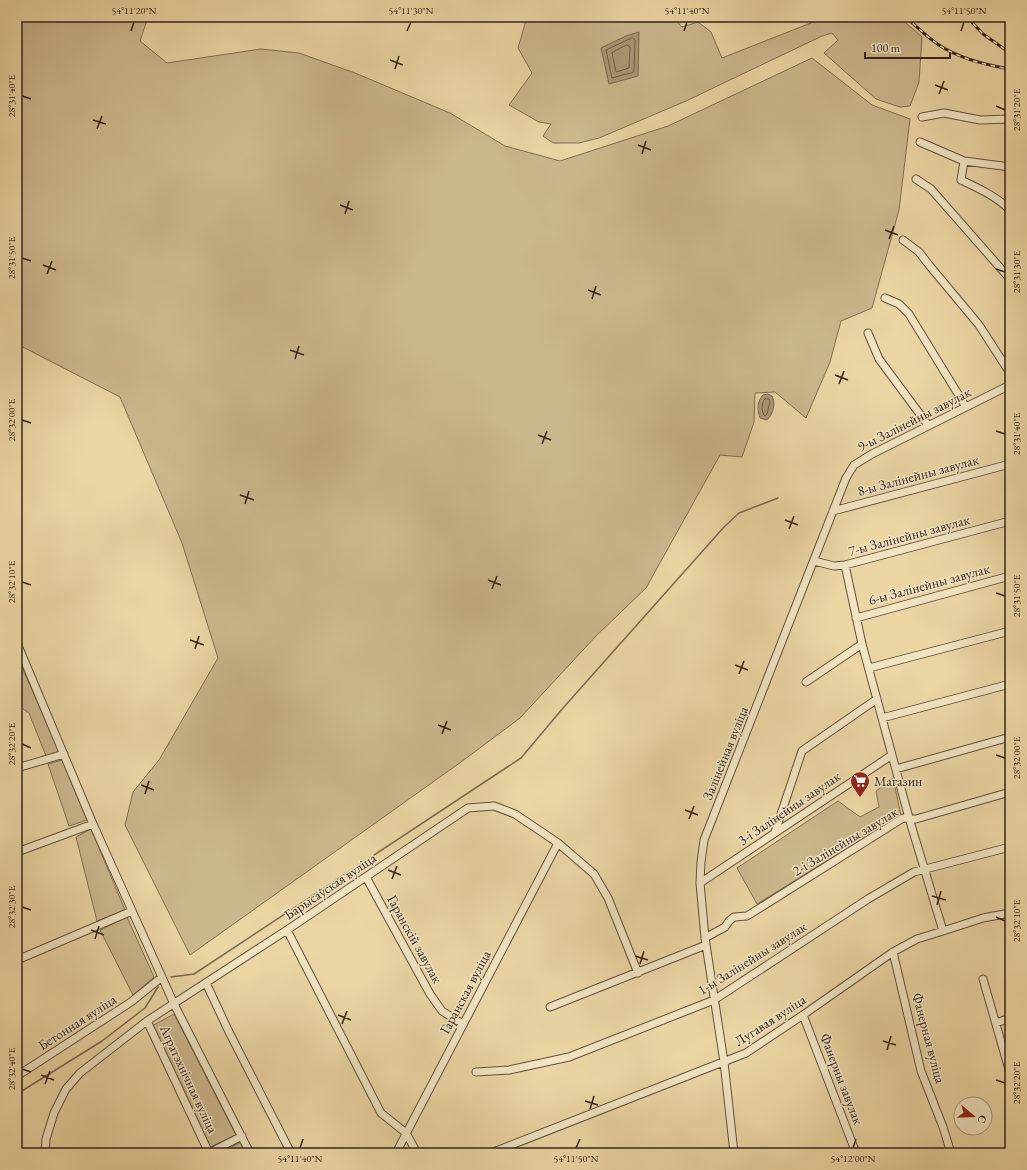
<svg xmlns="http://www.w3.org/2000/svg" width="1027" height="1170" font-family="'EB Garamond',serif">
  <rect width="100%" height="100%" fill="#ead5a3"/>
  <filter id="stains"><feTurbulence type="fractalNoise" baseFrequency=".005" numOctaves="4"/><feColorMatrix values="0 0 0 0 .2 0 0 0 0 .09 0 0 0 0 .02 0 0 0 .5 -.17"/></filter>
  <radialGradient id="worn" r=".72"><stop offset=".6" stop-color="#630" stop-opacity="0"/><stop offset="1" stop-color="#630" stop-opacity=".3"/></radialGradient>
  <path fill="#cbb78c" stroke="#806d54" d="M17 17H148L140 41 167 63 261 49 299 53 355 73 450 113 505 146 560 161 668 126 812 58 872 105 910 119 899 210 872 308 841 321 830 362 806 418 775 392 755 393 754 422 742 457 720 455 646 588 596 636 520 718 461 762 190 955 125 825 133 792 159 760 218 658 182 543 120 397 17 344Z
    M527 17H673L682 27 698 22 711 32 722 58 826 17H899L922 37 919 82 910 106 900 107 876 99 824 53 838 40 832 33 822 36 686 101 599 138 579 143H553L543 136 551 124 539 122 509 105 532 73 518 48Z
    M17 656 59 751 46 756 29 713 17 705Z
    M62 760 87 820 69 826 48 764Z
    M893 778 901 815 757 904 737 868 838 801 860 817 879 807 876 791Z
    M91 829 125 910 97 921 76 837Z
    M127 917 154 977 133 995 100 930Z
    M174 1014 236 1135 210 1147 152 1026Z
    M241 1142 245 1153H221Z"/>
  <path fill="#ac9875" stroke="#7c6951" d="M639 32 638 76 609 84 601 48 626 36Z
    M768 394 772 396C776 404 773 414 767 420L760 418C757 410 757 401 763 395Z"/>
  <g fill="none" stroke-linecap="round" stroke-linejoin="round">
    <path stroke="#705e48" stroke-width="1" d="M633 38 635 40 634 72 612 78 606 50 627 40Z
      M627 45 630 47 629 68 616 72 612 53Z
      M765 399H769L770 402 767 414 765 416C761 412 761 403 765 399Z"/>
    <path stroke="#7c6951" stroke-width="1.5" d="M171 977 194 974 521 758 563 708 724 527 739 513 778 498
      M17 1094 102 1041 145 1008 158 987"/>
    <g stroke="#62503e" stroke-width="9">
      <path id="minor" d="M922 117 944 113 980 120 1010 119
        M920 142 964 161 1010 167
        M964 161 961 180C978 188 996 196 1010 210
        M916 179 931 189 1010 279
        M903 240 919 252 929 265 979 325 1010 373
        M885 298 899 304 909 314 966 407
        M868 333 879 359 928 425
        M833 511 1010 464
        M814 561 834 566 845 565 1010 521
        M845 565 862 644 909 818 943 931
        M856 618 1010 576
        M17 643 93 824 174 1004 250 1153
        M869 668 1010 631
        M806 682 862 644
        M882 718 1010 684
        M17 768 64 754
        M896 769 1010 737
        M775 832 802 751 877 699
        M17 852 93 824
        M366 877 430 994 442 1011 463 1024
        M700 883 892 755
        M287 930 381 1113 406 1133 417 1153
        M705 938 725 927 729 921 734 917 747 916 903 818 916 819 1010 792
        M893 952 921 1071 943 1127 951 1153
        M17 960 132 911
        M983 979 1010 1073
        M206 983 229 1032 291 1153
        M550 1007 706 945
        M803 1015 856 1153
        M147 1021 209 1153
        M996 1023 1010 1018
        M476 1072 509 1070 569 1057 714 1000 868 899 914 872 1010 847
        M17 1076 131 1002 162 977
        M45 1153 46 1139 54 1113 66 1089 80 1073 147 1021 287 930 468 808 494 806 515 814 558 843 594 874 608 898 638 973
        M209 1153 242 1136
        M396 1153 558 843
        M491 1153 746 1053 803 1015 893 952 917 939 943 931 983 918 1010 913
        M734 1153 724 1062 705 938 700 883 701 862 704 840 846 478 854 465 872 454 1010 385"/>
    </g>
    <use href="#minor" stroke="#f1e4c3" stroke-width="7"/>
    <g stroke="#34231c" stroke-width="3">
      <path id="rail" d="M906 17C917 27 927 37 939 45 960 59 986 65 1010 69
        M967 17 983 34 1010 53"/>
    </g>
    <use href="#rail" stroke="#f1e4c3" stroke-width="1.5" stroke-dasharray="4.5" stroke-linecap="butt"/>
  </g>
  <path fill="none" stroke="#34231c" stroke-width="1.5" d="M131 31 134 22M407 31 411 22M684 31 687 22M961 31 964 22M390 60 403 65M395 69 399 56M935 85 948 90M939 94 944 81M22 96 31 99M996 106 1005 110M93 120 106 124M97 129 102 116M638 145 651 150M642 154 646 141M340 205 353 210M345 214 349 201M885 230 898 235M889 239 894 226M22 258 31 261M43 265 56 270M996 269 1005 272M47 274 52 261M588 290 601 295M592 299 596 286M290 350 304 355M295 359 299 346M835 375 848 380M839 384 844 371M22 420 31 423M996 431 1005 434M538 435 551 440M542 444 547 431M240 495 254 500M245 504 249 491M785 520 798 525M789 529 794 516M488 580 501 585M22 582 31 585M492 589 497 576M996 593 1005 596M190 640 204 645M195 649 199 636M735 665 748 670M739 674 744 661M438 725 451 730M442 734 447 721M22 744 31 748M996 755 1005 758M141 785 154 790M145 794 149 781M685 810 698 815M689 819 694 806M388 870 401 875M392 879 397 866M932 896 946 900M937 905 941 891M22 907 31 910M996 917 1005 921M91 930 104 935M95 939 99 926M635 956 648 960M640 964 644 951M338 1015 351 1020M342 1024 347 1011M883 1041 896 1045M887 1050 891 1036M22 1069 31 1072M41 1075 54 1080M996 1080 1005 1083M45 1084 50 1071M585 1101 598 1105M590 1109 594 1096M300 1148 303 1139M576 1148 580 1139M853 1148 856 1139"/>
  <defs>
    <g id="supermarket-pin" transform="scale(1)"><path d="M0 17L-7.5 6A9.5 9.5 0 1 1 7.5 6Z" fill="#8f2418" stroke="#f1e4c3"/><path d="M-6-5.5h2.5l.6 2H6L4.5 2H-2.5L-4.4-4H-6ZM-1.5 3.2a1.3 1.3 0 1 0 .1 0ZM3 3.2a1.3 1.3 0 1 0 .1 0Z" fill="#fff"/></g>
  </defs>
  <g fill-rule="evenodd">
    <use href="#supermarket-pin" x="860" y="781"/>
  </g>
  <g text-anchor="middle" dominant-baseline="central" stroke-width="3" stroke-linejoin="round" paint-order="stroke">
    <g font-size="14" fill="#34231c" stroke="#f1e4c3">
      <text transform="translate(914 419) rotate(-27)">9-ы Залінейны завулак</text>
      <text transform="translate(918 475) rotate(-15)">8-ы Залінейны завулак</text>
      <text transform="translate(909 535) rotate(-15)">7-ы Залінейны завулак</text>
      <text transform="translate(929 584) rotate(-15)">6-ы Залінейны завулак</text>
      <text transform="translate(725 753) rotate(-68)">Залінейная вуліца</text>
      <text transform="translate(789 808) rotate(-34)">3-і Залінейны завулак</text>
      <text transform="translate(845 841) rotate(-31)">2-і Залінейны завулак</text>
      <text transform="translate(330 886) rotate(-34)">Барысаўская вуліца</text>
      <text transform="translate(415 939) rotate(61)">Гаранскій завулак</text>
      <text transform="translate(752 958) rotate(-32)">1-ы Залінейны завулак</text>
      <text transform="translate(465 992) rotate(-62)">Гаранская вуліца</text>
      <text transform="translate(770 1020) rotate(-33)">Лугавая вуліца</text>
      <text transform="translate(77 1022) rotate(-33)">Бетонная вуліца</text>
      <text transform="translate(929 1038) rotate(75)">Фанерная вуліца</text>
      <text transform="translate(189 1079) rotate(65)">Агратэхнічная вуліца</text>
      <text transform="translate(842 1079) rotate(69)">Фанерны завулак</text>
    </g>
    <g font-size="14" fill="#34231c" stroke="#f1e4c3" text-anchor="start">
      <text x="874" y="781">Магазин</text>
    </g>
  </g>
  <rect width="1027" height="1170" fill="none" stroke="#ead5a3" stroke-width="44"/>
  <g transform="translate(973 1116) rotate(109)"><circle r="19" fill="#f1e4c3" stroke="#a59780"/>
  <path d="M0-3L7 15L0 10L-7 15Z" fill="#8f2418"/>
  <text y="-6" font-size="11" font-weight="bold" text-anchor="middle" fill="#34231c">С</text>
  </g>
  <path d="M865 52v6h85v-6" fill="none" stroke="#34231c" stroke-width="2"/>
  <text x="871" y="52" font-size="12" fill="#34231c" stroke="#f1e4c3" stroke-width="3" paint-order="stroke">100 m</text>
  <rect x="22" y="22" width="983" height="1126" fill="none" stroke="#34231c" stroke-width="1.5"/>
  <g font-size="10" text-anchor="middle" fill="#34231c">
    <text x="134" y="14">54°11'20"N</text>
    <text x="411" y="14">54°11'30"N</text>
    <text x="687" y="14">54°11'40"N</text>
    <text x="964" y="14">54°11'50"N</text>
    <text transform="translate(11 96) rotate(-90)" y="4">28°31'40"E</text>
    <text transform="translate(1016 110) rotate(-90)" y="4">28°31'20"E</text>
    <text transform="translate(11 258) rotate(-90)" y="4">28°31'50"E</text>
    <text transform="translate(1016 272) rotate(-90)" y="4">28°31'30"E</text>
    <text transform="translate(11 420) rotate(-90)" y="4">28°32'00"E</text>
    <text transform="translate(1016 434) rotate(-90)" y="4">28°31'40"E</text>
    <text transform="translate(11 582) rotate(-90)" y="4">28°32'10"E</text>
    <text transform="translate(1016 596) rotate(-90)" y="4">28°31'50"E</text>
    <text transform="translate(11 744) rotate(-90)" y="4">28°32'20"E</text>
    <text transform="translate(1016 758) rotate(-90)" y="4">28°32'00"E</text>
    <text transform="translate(11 907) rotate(-90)" y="4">28°32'30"E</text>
    <text transform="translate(1016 921) rotate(-90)" y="4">28°32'10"E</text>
    <text transform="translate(11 1069) rotate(-90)" y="4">28°32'40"E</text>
    <text transform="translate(1016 1083) rotate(-90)" y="4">28°32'20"E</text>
    <text x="300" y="1162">54°11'40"N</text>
    <text x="576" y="1162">54°11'50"N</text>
    <text x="853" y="1162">54°12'00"N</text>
  </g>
  <rect width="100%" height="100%" filter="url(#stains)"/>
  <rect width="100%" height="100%" fill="url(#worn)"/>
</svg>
